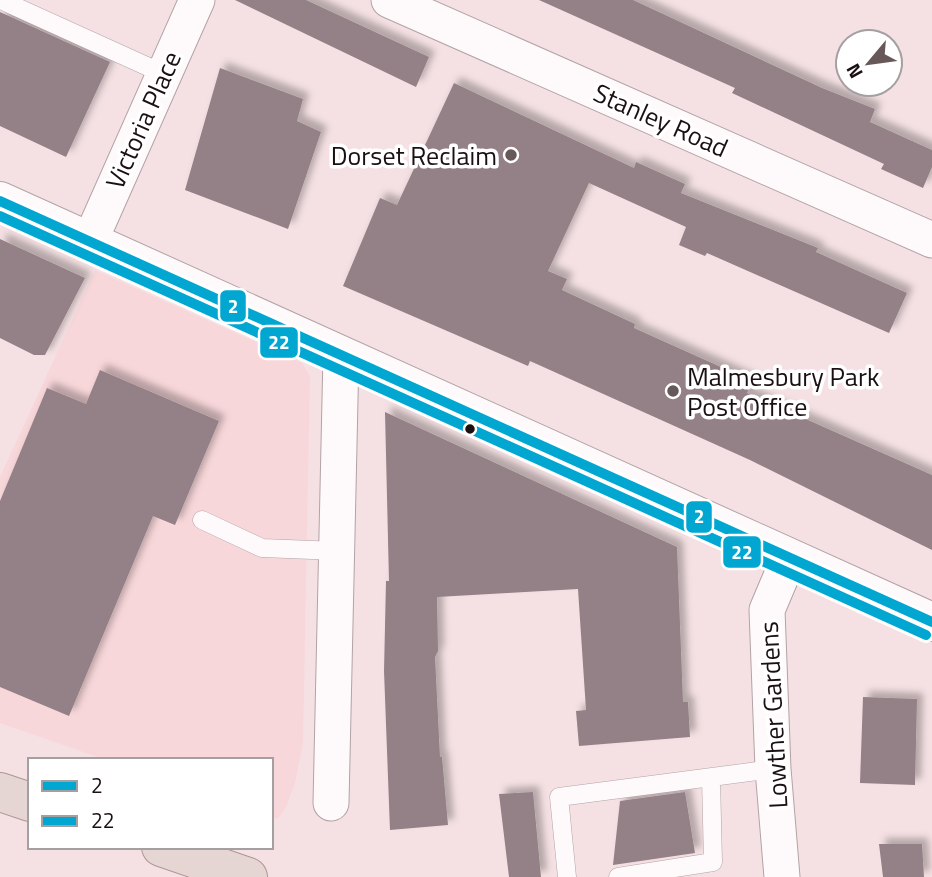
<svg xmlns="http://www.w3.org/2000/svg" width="932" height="877" font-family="'Titillium Web',sans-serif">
  <defs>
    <filter id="shadow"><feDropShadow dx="6" dy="-6" stdDeviation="3.5" flood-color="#0004"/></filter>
  </defs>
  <rect width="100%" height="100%" fill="#f5e1e3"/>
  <path fill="#f8d7da" d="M95 270 302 363 310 376 303 744 295 783 287 805 278 819 271 817V760H106L0 723V477Z"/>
  <path fill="#948087" filter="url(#shadow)" d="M235 0H306L429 57 416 87Z
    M539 0H633L822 88 875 109 870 122 932 150V167L923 188 881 169 884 164 732 93 735 88Z
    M0 12 110 62 66 157 0 126Z
    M220 68 303 99 297 121 321 132 288 229 185 190Z
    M454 83 634 168 636 162 685 184 681 193 818 248 816 252 907 293 889 333 707 253 705 256 679 245 686 227 589 183 548 271 567 279 562 290 635 324 634 328 752 381 747 393 932 475V550L750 460 530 361 528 366 343 286 380 198 397 205Z
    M0 239 85 278 45 355H34L0 338Z
    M100 370 219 421 175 525 153 516 69 716 0 687V501L47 388 86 404Z
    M385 412 677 547 683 702H688L690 737 579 746 576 711 586 710 578 589 437 597 438 651 435 657 440 757H442L448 825 390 830 384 671 386 581H389Z
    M863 697 917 699 915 785 860 783Z
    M533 792 541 877H509L499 794Z
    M685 792 695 853 613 865 620 801Z
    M879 844H922L924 877H883Z"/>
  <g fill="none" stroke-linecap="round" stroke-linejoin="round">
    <g stroke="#b2a3a5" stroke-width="19">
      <path id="service" d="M1 0 164 74
        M202 520 262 548 338 551
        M567 877 559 797 773 769
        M618 877 713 862 711 779"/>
    </g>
    <g stroke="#b2a3a5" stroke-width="37">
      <path id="minor" d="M389 0 932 240
        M90 241 197 0
        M331 803 341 355
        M782 877 773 769 767 610 789 558"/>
    </g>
    <g stroke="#b2a3a5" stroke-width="40">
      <path id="tertiary" d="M0 201 932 622"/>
    </g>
    <g stroke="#ae9593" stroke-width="40">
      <path id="trunk" d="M0 792 30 802
        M161 847 248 877"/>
    </g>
    <use href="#service" stroke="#fefafb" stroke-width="18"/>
    <use href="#minor" stroke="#fefafb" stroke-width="35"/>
    <use href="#tertiary" stroke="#fefafb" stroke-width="38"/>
    <use href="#trunk" stroke="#e5d6d4" stroke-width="38"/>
    <g stroke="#fff" stroke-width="16">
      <path id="bus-1" d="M0 201 932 622"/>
    </g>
    <g stroke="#fff" stroke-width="16">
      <path id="bus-2" d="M0 216 926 635"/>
    </g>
    <use href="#bus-1" stroke="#01a7d1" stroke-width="10"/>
    <use href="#bus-2" stroke="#01a7d1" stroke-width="10"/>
  </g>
  <g fill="#67595a" stroke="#fff" stroke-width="2.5">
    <circle cx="511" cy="155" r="7"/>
    <circle cx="673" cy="391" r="7"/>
  </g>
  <circle fill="#1b1011" stroke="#fff" stroke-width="2.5" cx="470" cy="429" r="6"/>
  <g text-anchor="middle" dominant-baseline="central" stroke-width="7" stroke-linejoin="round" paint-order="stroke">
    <g font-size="26" fill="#1b1011" stroke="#fff">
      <text transform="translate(143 120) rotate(-66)">Victoria Place</text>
      <text transform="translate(661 120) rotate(24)">Stanley Road</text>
      <text transform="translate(773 715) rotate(-93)">Lowther Gardens</text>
    </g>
    <g font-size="26" fill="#1b1011" stroke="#fff" text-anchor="end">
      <text x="497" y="155">Dorset Reclaim</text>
      <text x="687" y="376" text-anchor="start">Malmesbury Park<tspan x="687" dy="30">Post Office</tspan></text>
    </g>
  </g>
  <g stroke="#fff" stroke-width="2.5">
    <rect x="219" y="289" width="28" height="34" rx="7" fill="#01a7d1"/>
    <rect x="259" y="326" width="40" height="33" rx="7" fill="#01a7d1"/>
    <rect x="685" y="500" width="28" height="34" rx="7" fill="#01a7d1"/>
    <rect x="722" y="535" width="40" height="34" rx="7" fill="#01a7d1"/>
  </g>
  <g font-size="19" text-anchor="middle" font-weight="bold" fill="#fff">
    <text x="233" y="313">2</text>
    <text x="279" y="349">22</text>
    <text x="699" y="523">2</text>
    <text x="742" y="559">22</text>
  </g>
  <rect x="28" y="758" width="245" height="91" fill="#ffffff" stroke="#a49fa0" stroke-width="2"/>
  <rect x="42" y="781" width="35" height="10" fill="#01a7d1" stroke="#a49fa0" stroke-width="2"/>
  <text x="91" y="793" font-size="21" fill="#1b1011">2</text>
  <rect x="42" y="816" width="35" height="10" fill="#01a7d1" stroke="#a49fa0" stroke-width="2"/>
  <text x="91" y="828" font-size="21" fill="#1b1011">22</text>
  <g transform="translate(869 63) rotate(241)"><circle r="33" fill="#ffffff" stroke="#a49fa0" stroke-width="2"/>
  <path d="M0-5L12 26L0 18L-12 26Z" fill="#67595a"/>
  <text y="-10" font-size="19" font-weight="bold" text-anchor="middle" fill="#1b1011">N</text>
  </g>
</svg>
